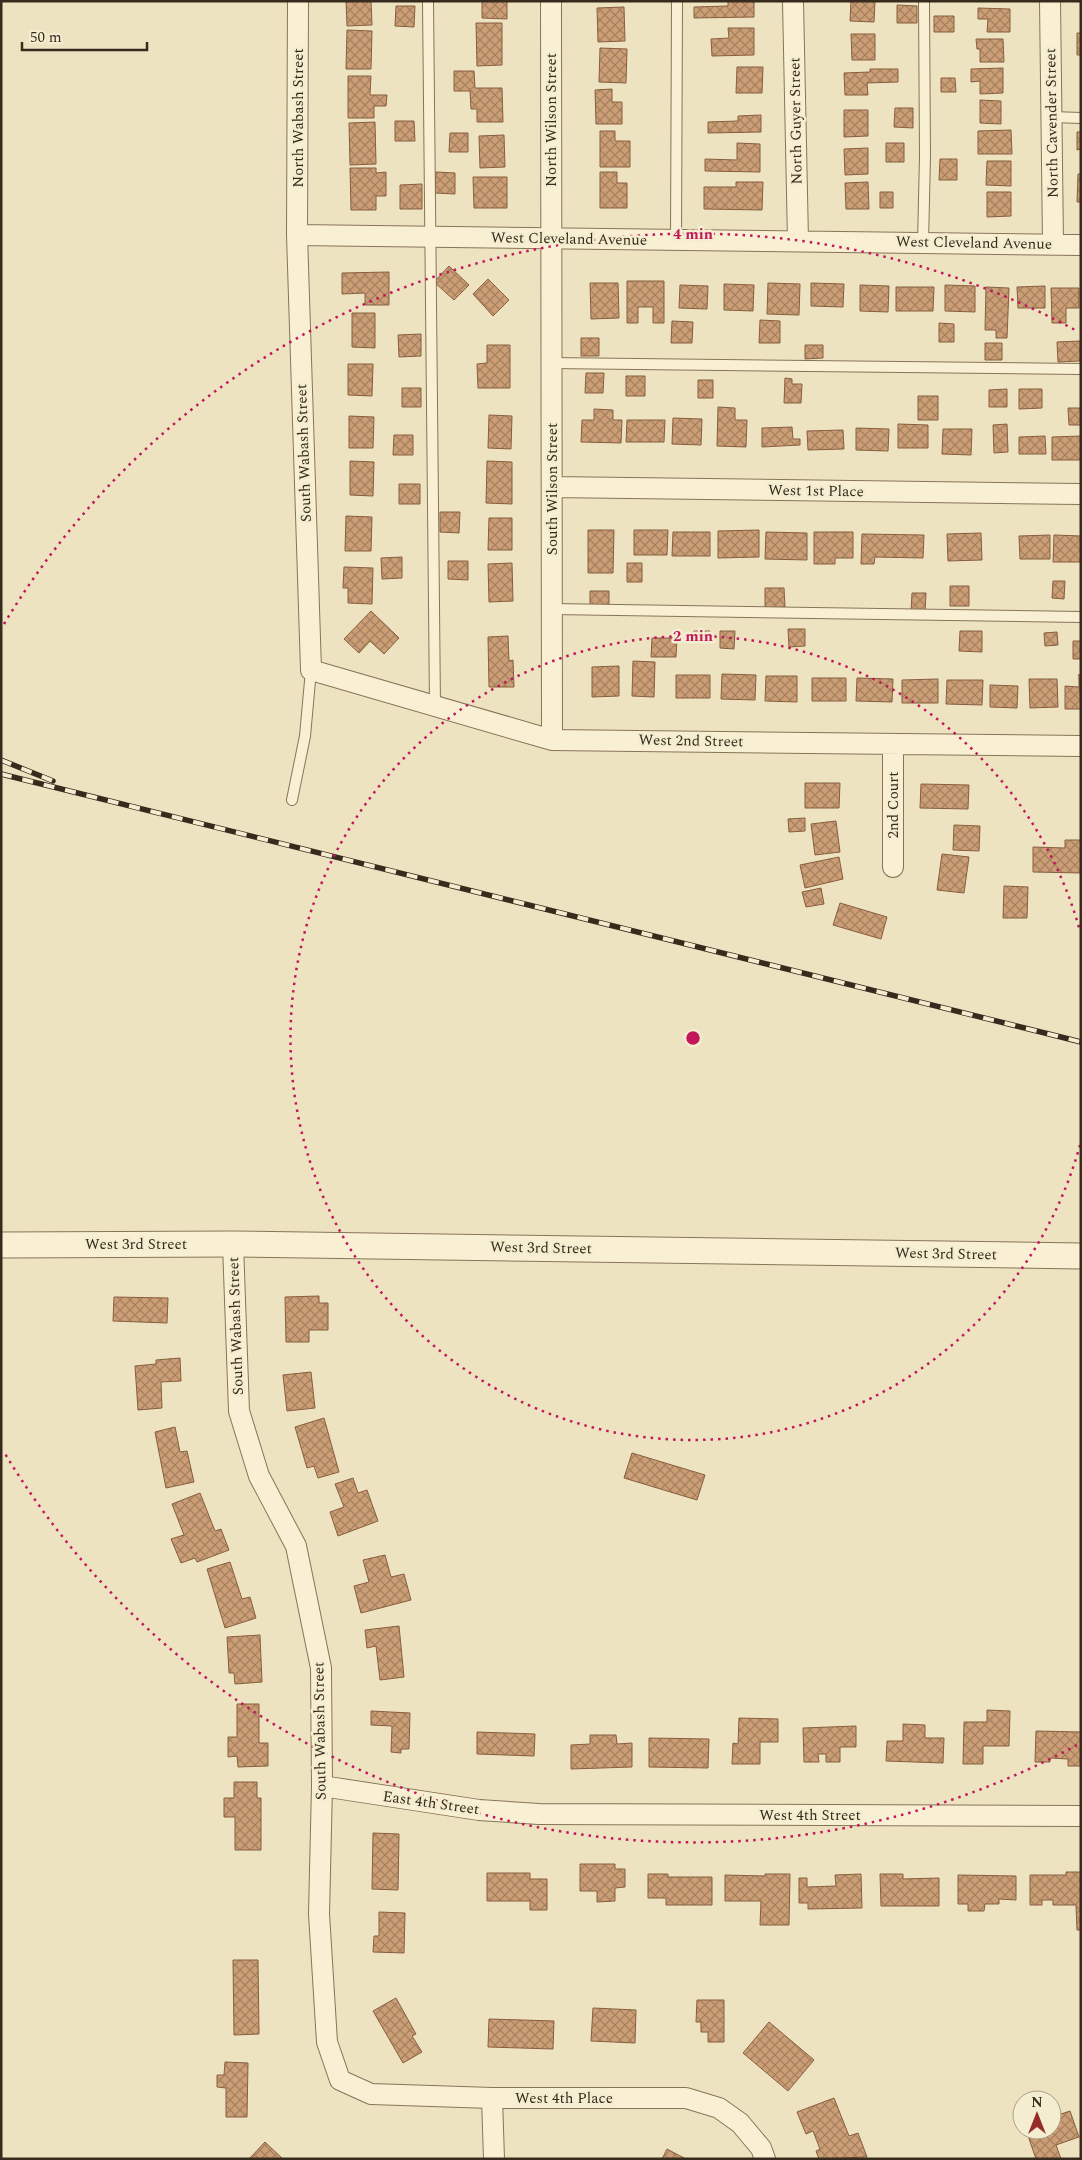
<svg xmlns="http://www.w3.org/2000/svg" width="1082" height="2160" font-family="Spectral,serif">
  <defs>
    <pattern id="building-cross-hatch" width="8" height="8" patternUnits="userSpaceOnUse" patternTransform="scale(1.25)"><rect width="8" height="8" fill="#cc9e76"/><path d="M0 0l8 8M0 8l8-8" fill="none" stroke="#a68160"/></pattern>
  </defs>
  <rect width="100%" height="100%" fill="#eee3c1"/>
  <path fill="url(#building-cross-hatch)" stroke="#875e3e" d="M346 1H371L372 25 347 26Z
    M482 1H507V19L482 18Z
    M728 1H754V17L694 18V7L728 6Z
    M851 1H875L874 22 850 21Z
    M897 5 917 6V23H897Z
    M396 6H415L414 27 395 26Z
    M624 7 625 41 598 42 597 8Z
    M978 8 1010 9V32H987L988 19H978Z
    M934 16H954V32H934Z
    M476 23H502V65L477 66Z
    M728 28H754V55L712 56 711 39 729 38Z
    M347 30 372 31 371 69H346Z
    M1077 33H1081V55H1077Z
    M851 34H875V60H852Z
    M976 39H1003L1004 62H980V49H977Z
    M600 48 627 49 626 83 599 82Z
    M737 67H763L762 93H736Z
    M1003 68V93L980 94V81L971 82V69Z
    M870 69H898V82L867 83 868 95H845L844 73 870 72Z
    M454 71H474L475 88H502L503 122H477V109H471L470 91H454Z
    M348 76H371L370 95H387L386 106H374V118H348Z
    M941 78H955L956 92H941Z
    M612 89V102H622V124H596L595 90Z
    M980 100 1001 101V124L980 123Z
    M895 108H913V128L894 127Z
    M844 110H868V136L844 137Z
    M761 115V132L708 133V122L738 121V116Z
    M395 121H414L415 141H395Z
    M375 122 376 164 350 165 349 123Z
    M1011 130 1012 154H978V131Z
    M600 131H615V141H630V167H600Z
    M1077 132H1081V149L1077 150Z
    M450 133H468V152H449Z
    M504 135 505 167 480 168 479 136Z
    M737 143 760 144V172L705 171V159L737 160Z
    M886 143H904V162H886Z
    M868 148V174L845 175 844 149Z
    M940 159H957V180H939Z
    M987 161H1011V186L986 185Z
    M350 168H376V173L386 172V196H376V210H351Z
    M436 172 455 173V194L435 193Z
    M600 172H617V183H627V208H600Z
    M1078 174H1081V202H1077Z
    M473 177H507V208H474Z
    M736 182H763L762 210 704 209V187H736Z
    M868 182 869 209H846L845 183Z
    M422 184V209H400V185Z
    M880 192H893V208H880Z
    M987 192H1011V216L987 217Z
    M449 266 469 285 454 300 434 282Z
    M389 272V305H365V293L342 294V273Z
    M488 279 509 300 493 316 473 294Z
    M627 281H664V323H653V307H638V323H627Z
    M590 283H618L619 318 591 319Z
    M768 283 800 284 799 315 767 314Z
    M811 283 844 284 843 307 811 306Z
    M724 284 754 285 753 311 724 310Z
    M680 285 708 286 707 309 679 308Z
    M860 285 889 286 888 312 860 311Z
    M945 285 975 286V312L945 311Z
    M1045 286V308H1018L1017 287Z
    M896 287H934L933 311H896Z
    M986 287 1009 288 1007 338H996V330H985Z
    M1051 288H1079V308H1066V323H1052Z
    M352 313H375V348L352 347Z
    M760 320 780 321V343H759Z
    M672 321 693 322 692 343H671Z
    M939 323 954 324V342H939Z
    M421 334V356L399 357 398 335Z
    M581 338H599V356H581Z
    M1080 341V361L1058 362 1057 342Z
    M985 343H1002V360H985Z
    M487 345H510V388H478L477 364 487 363Z
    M805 345H823V358L805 359Z
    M348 364H373L372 396 348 395Z
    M586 373H604L603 393H585Z
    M626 376H645V396H626Z
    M785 378 792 379V384H802L801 403H784Z
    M698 380H713V398H698Z
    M402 388H421V407H402Z
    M1007 389V407H989V390Z
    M1019 389H1042V408L1019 409Z
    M918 396H938V420H918Z
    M718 407 735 408V420H747L746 447 717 446Z
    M1068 408H1081V425H1069Z
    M594 409 613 410V420H622L621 443 581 442 582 420H594Z
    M489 415 512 416 511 449 488 448Z
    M349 416 374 417 373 448H349Z
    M673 418 702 419 701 445 672 444Z
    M627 420H665L664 442H626Z
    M898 424 928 425V448H898Z
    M1007 424 1008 452 994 453 993 425Z
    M792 427 793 439H800V445L762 447V428Z
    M856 428 889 429 888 451 856 450Z
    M943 429H972L971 455 942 454Z
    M843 430 844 449 808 450 807 431Z
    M394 435H413V455H393Z
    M1045 436 1046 454H1019V437Z
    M1081 436V460H1052V437Z
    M350 461 374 462 373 496 350 495Z
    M487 461 512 462V504L486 503Z
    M399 484H420V504H399Z
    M440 512H460L459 533 440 532Z
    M346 516 372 517 371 551H345Z
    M489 518H512V550H488Z
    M588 530H614L613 573H588Z
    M634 530H668L667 555H634Z
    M759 530V557L718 558V531Z
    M673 532H710V556H672Z
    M766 532 807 533V560L765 559Z
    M814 532H853V558H835V564H814Z
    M981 533 982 560 948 561 947 534Z
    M862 534 924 535 923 558 875 557 874 564H861Z
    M1050 535V559H1020L1019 536Z
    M1054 535 1081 536V562H1053Z
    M402 557V578L382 579 381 558Z
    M448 561H468V580L448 579Z
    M512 563 513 601 489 602 488 564Z
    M627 563H642V582H627Z
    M344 567 373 568 372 604 348 603V588H343Z
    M1053 581H1065L1064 599 1052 598Z
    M950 586H969V606H950Z
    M765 588H784L785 607 765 608Z
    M590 591H609V605L590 606Z
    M912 593H926L925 612H911Z
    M371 611 399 638 384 654 370 641 359 653 344 639Z
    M788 629H805V646L789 647Z
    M694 631H710L709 642 694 641Z
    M720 631H735L734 649 720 648Z
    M960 631H982V652L959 651Z
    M1057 632 1058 645 1045 646 1044 633Z
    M508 636 509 661 513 660 514 687H489L488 637Z
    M652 638H677L676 657H651Z
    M1073 641H1081V659H1073Z
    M633 661 655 662 654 697 632 696Z
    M619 666V696L592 697V667Z
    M722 674 756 675 755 700 721 699Z
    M1079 674 1081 709H1065V686L1079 687Z
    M676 675H710V698H676Z
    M766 676H797V702L765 701Z
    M812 678H846V701H812Z
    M857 678 893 679 892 702 856 701Z
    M938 679V703H902V680Z
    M1029 679H1057L1058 707 1030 708Z
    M947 680H983L982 705 946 704Z
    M990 685 1018 686 1017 708 990 707Z
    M805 783H840L839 808H805Z
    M921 784 969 785 968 809 920 808Z
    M805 818V831L789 832 788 819Z
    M836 821 840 852 815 855 811 824Z
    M954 825 980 826 979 851 953 850Z
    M1065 840H1081V873L1033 872V847L1065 848Z
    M942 854 969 857 964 893 937 890Z
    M839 857 843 879 805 888 800 865Z
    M1004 886 1028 887 1027 918H1003Z
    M821 888 824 904 806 907 802 892Z
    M840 903 887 917 881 939 833 925Z
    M319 1296V1303H328V1330H309V1342H286L285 1297Z
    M114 1297 168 1298 167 1323 113 1321Z
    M180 1358 181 1381 161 1382 162 1408 138 1410 135 1366 156 1364V1360Z
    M311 1372 315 1408 287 1411 283 1375Z
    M324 1418 339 1472 318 1478 314 1466 307 1468 295 1427Z
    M175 1427 180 1452 187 1451 194 1482 166 1488 155 1432Z
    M632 1453 705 1475 697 1500 624 1478Z
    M353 1478 358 1493 367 1490 378 1521 338 1536 330 1512 344 1507 335 1484Z
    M200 1493 215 1531 221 1529 229 1550 197 1562 195 1558 181 1563 171 1539 184 1535 172 1504Z
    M385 1555 391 1577 404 1574 411 1600 361 1613 354 1586 369 1582 363 1560Z
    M230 1562 242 1599 250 1597 256 1618 225 1628 207 1569Z
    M399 1626 404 1677 380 1680 376 1646 367 1648 365 1630Z
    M260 1635 262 1682 235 1684 234 1673H229L227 1637Z
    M237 1704H259V1743H268V1766L238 1767 237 1756 228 1757V1737H237Z
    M987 1710 1010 1711 1009 1746H983V1764H963L964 1722H987Z
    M371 1711 410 1713 409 1749H401V1753L391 1752 392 1726 371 1725Z
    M739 1718 778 1719V1742H760V1764H732L733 1743 738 1744Z
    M903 1724 925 1725V1738H944L943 1763 886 1761 887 1741H903Z
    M856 1726V1747H840V1762H826V1754H818L819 1762H804L803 1728Z
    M1036 1731 1081 1732V1766H1068V1759L1050 1758V1762H1035Z
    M477 1732 535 1734 534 1756 477 1754Z
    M590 1735H616L617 1744 632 1743V1767L571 1769V1745L590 1744Z
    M649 1738 709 1739 708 1768 649 1767Z
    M234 1782H257V1798H261V1850H235V1817H224V1798H234Z
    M373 1833 399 1834 398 1890 372 1889Z
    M580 1864H615V1869H625V1887L615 1888V1901L597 1902V1891H580Z
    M1066 1872H1081V1930H1077L1076 1905H1053V1900H1042V1905H1030V1875H1066Z
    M487 1873H530V1879H547V1910H530V1901H487Z
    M648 1874H668V1877H712V1905H666V1898H648Z
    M765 1874H790L789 1925H760L761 1901H725V1875L765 1876Z
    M861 1874 862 1908 808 1909V1903H799V1878H807V1887L836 1886 835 1875Z
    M880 1874H903V1879L939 1878V1906H881Z
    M958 1875 1016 1876V1900L999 1899V1904H985L984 1911H968V1904H958Z
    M379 1912 405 1913 404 1953 373 1952 374 1936H379Z
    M233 1960H258L259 2034 234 2035Z
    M396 1998 416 2034 412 2036 422 2052 403 2063 373 2011Z
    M697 2000H724V2042H708V2032H701V2022H696Z
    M593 2008 636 2010 635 2043 591 2041Z
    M489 2019 554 2021 553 2049 488 2047Z
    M769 2022 814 2060 788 2091 743 2053Z
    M225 2062 248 2063 247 2117H226V2088L217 2087V2075H224Z
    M834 2098 849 2136 858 2133 867 2157 819 2159 816 2151 820 2149 813 2131 806 2134 797 2112Z
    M1059 2108 1061 2114 1070 2111 1079 2137 1056 2145 1061 2159H1036L1026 2130H1052V2111Z
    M265 2142 283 2159H249Z
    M667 2149 686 2159H662Z"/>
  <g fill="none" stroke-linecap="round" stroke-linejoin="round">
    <g stroke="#877458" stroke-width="12">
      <path id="service" d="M428 1 435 706
        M1052 117 1081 118
        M676 240 677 1
        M923 243 925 156 924 1
        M551 363 1081 369
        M552 609 1081 617
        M292 800 305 736 311 670"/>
    </g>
    <g stroke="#877458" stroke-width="22">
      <path id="minor" d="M298 1 297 235 311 670 552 740 1081 746
        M551 1 552 740
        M793 1 798 241
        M1050 1 1053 244
        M297 235 1081 245
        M552 487 1081 494
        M893 867V744
        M233 1244 239 1411 259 1476 296 1546 321 1668 322 1786 319 1914 327 2042 340 2080 371 2094 492 2098H686L719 2108 740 2123 761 2148 765 2159
        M322 1786 479 1810 539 1814 1081 1816
        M492 2098 494 2159"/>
    </g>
    <g stroke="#877458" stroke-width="27">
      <path id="tertiary" d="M1 1245 233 1244 1081 1256"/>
    </g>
    <use href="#service" stroke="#f9f0d4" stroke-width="10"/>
    <use href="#minor" stroke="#f9f0d4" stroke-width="20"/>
    <use href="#tertiary" stroke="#f9f0d4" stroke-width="25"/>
    <g stroke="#372b1d" stroke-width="5.5">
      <path id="rail" d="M1 760 53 781
        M1 774 1081 1042"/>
    </g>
    <use href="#rail" stroke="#f5edd0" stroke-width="4" stroke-dasharray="11" stroke-linecap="butt"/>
  </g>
  <g fill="none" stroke="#c2185b" stroke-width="2.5" stroke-dasharray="2.5 5">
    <path d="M1080 1145A402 402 0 1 1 1080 931"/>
    <path d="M1077 1745A804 804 0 0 1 4 1452M4 624A804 804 0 0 1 1077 331"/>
  </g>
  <g text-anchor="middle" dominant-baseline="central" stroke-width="5" stroke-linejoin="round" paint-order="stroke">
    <g font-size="15" fill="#372b1d" stroke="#f5edd0">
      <text transform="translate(298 118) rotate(-90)">North Wabash Street</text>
      <text transform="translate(551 120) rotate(-90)">North Wilson Street</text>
      <text transform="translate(796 121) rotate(-91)">North Guyer Street</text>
      <text transform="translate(1052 123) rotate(-91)">North Cavender Street</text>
      <text transform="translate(569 239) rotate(1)">West Cleveland Avenue</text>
      <text transform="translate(974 243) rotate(1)">West Cleveland Avenue</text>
      <text transform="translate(304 453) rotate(-92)">South Wabash Street</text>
      <text transform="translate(552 489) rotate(-90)">South Wilson Street</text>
      <text transform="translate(816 491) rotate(1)">West 1st Place</text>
      <text transform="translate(691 741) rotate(1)">West 2nd Street</text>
      <text transform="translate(893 805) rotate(-90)">2nd Court</text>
      <text x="136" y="1244">West 3rd Street</text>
      <text transform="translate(541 1248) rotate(1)">West 3rd Street</text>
      <text transform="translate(946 1254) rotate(1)">West 3rd Street</text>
      <text transform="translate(236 1326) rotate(-92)">South Wabash Street</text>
      <text transform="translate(320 1731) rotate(-91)">South Wabash Street</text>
      <text transform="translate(431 1803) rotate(8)">East 4th Street</text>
      <text x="810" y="1815">West 4th Street</text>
      <text x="564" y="2098">West 4th Place</text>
    </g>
  </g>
  <circle cx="693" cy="1038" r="8" fill="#c2185b" stroke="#f5edd0" stroke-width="2.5"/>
  <g font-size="15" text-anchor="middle" font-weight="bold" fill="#c2185b" stroke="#f5edd0" stroke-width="5" stroke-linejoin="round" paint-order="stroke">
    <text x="693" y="239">4 min</text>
    <text x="693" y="641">2 min</text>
  </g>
  <rect width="1082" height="2160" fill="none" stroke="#372b1d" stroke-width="5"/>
  <g transform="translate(1037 2115)"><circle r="24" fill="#f5edd0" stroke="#a99f88"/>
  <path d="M0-4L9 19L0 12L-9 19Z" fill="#972d28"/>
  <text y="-8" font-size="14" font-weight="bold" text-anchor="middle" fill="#372b1d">N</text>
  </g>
  <path d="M22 42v8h125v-8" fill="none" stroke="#372b1d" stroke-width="2.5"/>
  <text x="30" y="42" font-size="15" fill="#372b1d" stroke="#f5edd0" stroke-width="4" paint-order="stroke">50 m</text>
</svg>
